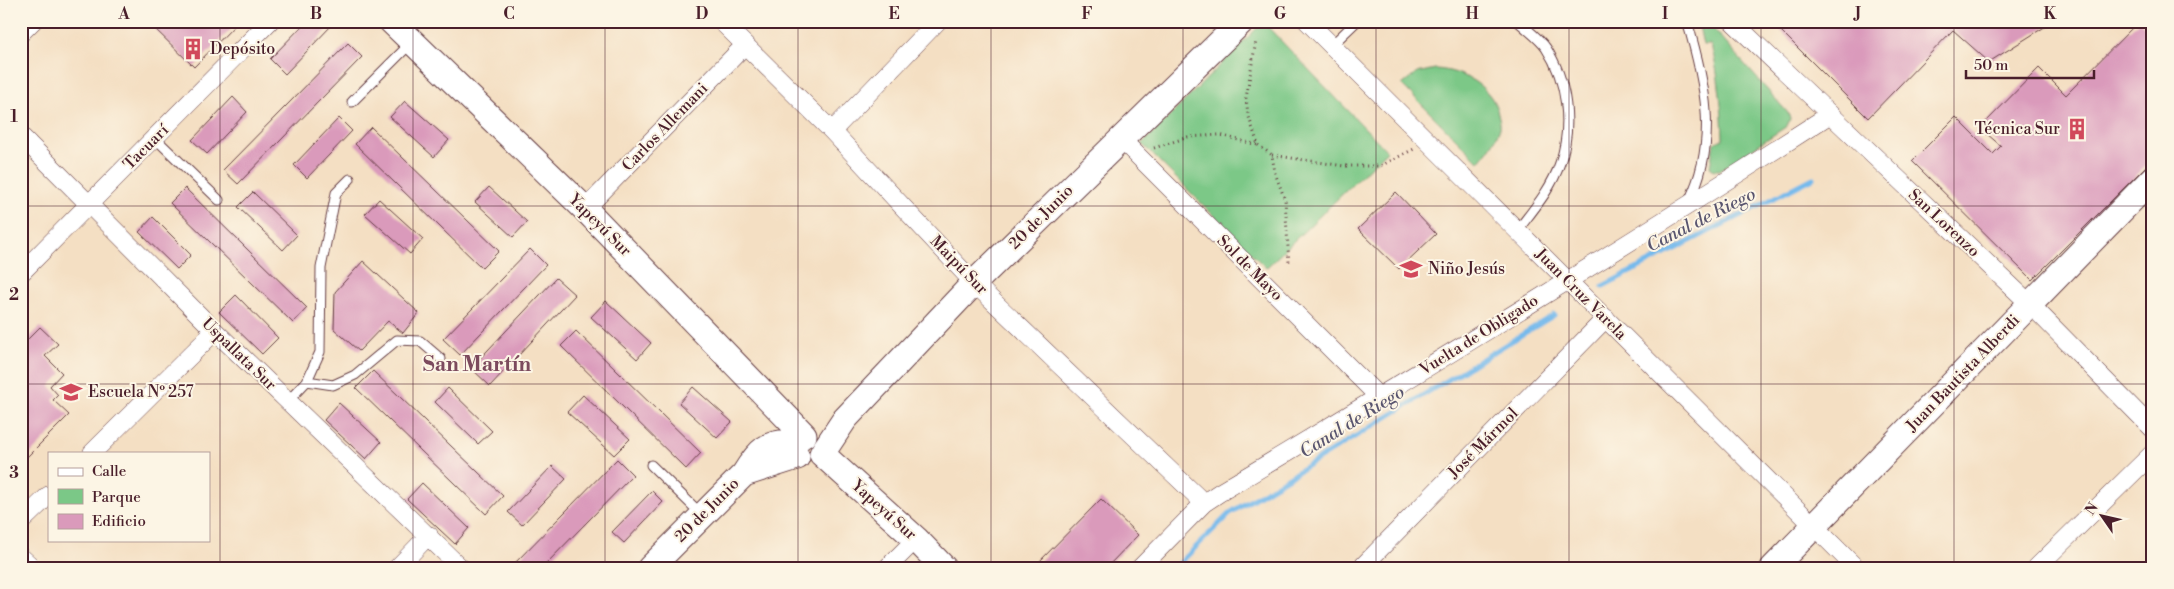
<svg xmlns="http://www.w3.org/2000/svg" width="2174" height="589" font-family="'Libre Bodoni',serif">
  <rect width="100%" height="100%" fill="#fcf5e5"/>
  <filter id="ink" filterUnits="userSpaceOnUse"><feTurbulence type="fractalNoise" baseFrequency=".02" numOctaves="2"/><feDisplacementMap in="SourceGraphic" scale="10" xChannelSelector="R" yChannelSelector="G"/><feConvolveMatrix kernelMatrix="1 2 1 2 8 2 1 2 1" color-interpolation-filters="sRGB"/></filter>
  <filter id="wash" filterUnits="userSpaceOnUse"><feTurbulence type="fractalNoise" baseFrequency=".0096" numOctaves="4" result="noise"/><feDisplacementMap in="SourceGraphic" scale="20" xChannelSelector="R" yChannelSelector="G"/><feGaussianBlur stdDeviation="1.12" result="paint"/><feColorMatrix in="noise" values="0 0 0 0 0 0 0 0 0 0 0 0 0 0 0 0 0 1.4 0 .05"/><feComposite in="paint" operator="in"/></filter>
  <g filter="url(#wash)">
    <rect width="100%" height="100%" fill="#f4dfc3"/>
    <path fill="#7bc887" stroke="#627459" d="M1263 22 1387 151 1266 268 1142 144Z
      M1702 22 1708 23 1788 113 1790 119 1787 126 1720 170H1714L1710 167 1714 143 1723 139C1722 107 1719 76 1711 45H1703L1699 26Z
      M1435 69C1461 70 1492 86 1498 113 1499 118 1501 124 1500 128 1496 141 1487 152 1479 162L1402 85 1417 73Z"/>
    <g fill="none" stroke-linecap="round" stroke-linejoin="round">
      <path stroke="#76baec" stroke-width="5" d="M1603 286 1813 178
        M1175 568 1230 513 1554 315"/>
    </g>
    <g id="blocks">
      <path fill="#da9abb" d="M147 21H239L194 67Z
        M307 21H330L333 24 285 74 270 59Z
        M1771 21H2054L1989 62 1953 30 1868 118Z
        M2139 21 2153 33V159L2032 280 1912 161 1956 117 1993 154 2001 146 1980 128 2039 68 2066 95Z
        M348 43 362 57 238 184 223 170Z
        M233 97 247 112 207 154 192 140Z
        M405 101 449 140 434 157 390 117Z
        M339 118 352 131 307 178 294 165Z
        M371 127 499 251 482 268 355 144Z
        M489 187 527 222 513 237 475 202Z
        M185 188 307 308 293 323 170 203Z
        M253 192 297 235 283 250 238 207Z
        M1396 192 1436 234 1399 269 1358 229Z
        M379 199 423 239 410 254 365 214Z
        M153 217 191 255 177 269 139 232Z
        M530 249 546 265 460 355 443 339Z
        M363 261 419 313 403 333 388 321 359 351 334 329 335 292Z
        M556 278 575 295 490 386 471 368Z
        M236 295 278 338 262 354 219 312Z
        M606 301 651 343 637 359 591 317Z
        M40 327 58 344 45 356 62 373 50 386 58 395 53 400 69 415 21 463V346Z
        M576 331 701 453 686 469 561 346Z
        M373 371 503 496 486 514 356 388Z
        M693 387 732 422 717 438 679 403Z
        M448 388 492 431 478 444 435 402Z
        M583 395 630 439 614 455 567 412Z
        M339 403 381 442 366 459 324 420Z
        M617 459 633 475 542 568H510Z
        M552 466 566 479 522 525 508 512Z
        M422 483 469 528 455 544 407 499Z
        M652 491 663 502 624 543 612 532Z
        M1101 499 1138 535 1106 568H1033Z"/>
    </g>
  </g>
  <g filter="url(#ink)">
    <use href="#blocks" fill-opacity="0" stroke="#643c42" stroke-width="1"/>
    <g fill="none" stroke-linecap="round" stroke-linejoin="round">
      <g stroke="#643c42" stroke-width="11">
        <path id="lane" d="M1687 21C1705 82 1719 141 1689 201
          M1331 46 1357 21
          M352 102 412 42
          M155 138 219 200
          M1517 231C1533 210 1552 188 1560 163 1573 126 1567 80 1546 48 1539 38 1527 30 1518 21
          M307 381 333 385 355 375 397 340 420 341 441 359
          M288 401 307 381 320 352 321 268 336 193 350 179
          M651 465 701 514"/>
      </g>
      <g stroke="#643c42" stroke-width="19">
        <path id="street" d="M721 21 832 131 974 283 1204 503
          M1307 21 1856 568
          M1732 21 2030 304 2153 429
          M21 33 33 21
          M832 131 938 21
          M21 136 215 331 461 568
          M1121 139 1379 397
          M585 209 745 45
          M21 273 270 21
          M92 453 215 331
          M21 522 49 495
          M21 557 33 568
          M397 568 429 535
          M887 568 916 539
          M1140 568 1204 503 1219 493C1425 370 1628 245 1829 115
          M1361 568 1606 318
          M2036 568 2153 453"/>
      </g>
      <g stroke="#643c42" stroke-width="27">
        <path id="secondary" d="M391 21 585 209 804 435
          M823 452 845 419 974 283 1242 21
          M822 454 916 539 944 568
          M744 474 797 457
          M650 568 744 474C758 451 767 440 796 443
          M1773 568 2153 178"/>
      </g>
      <path stroke="#643c42" stroke-width="3" stroke-dasharray="1 4" stroke-linecap="butt" d="M1258 145 1272 155 1275 173 1285 200 1289 263
        M1154 148 1188 137 1219 135 1258 145 1248 114 1246 98 1256 41
        M1272 155 1344 166H1380L1414 149"/>
      <use href="#lane" stroke="#fff" stroke-width="9"/>
      <use href="#street" stroke="#fff" stroke-width="18"/>
      <use href="#secondary" stroke="#fff" stroke-width="25"/>
    </g>
  </g>
  <path fill="none" stroke="#4a1f2b" stroke-width="1" stroke-opacity="0.55" d="M220 21V568M413 21V568M605 21V568M798 21V568M991 21V568M1183 21V568M1376 21V568M1569 21V568M1761 21V568M1954 21V568M21 206H2153M21 384H2153"/>
  <defs>
    <g id="building-bare" transform="scale(1.725)"><path d="M-4-6H4V6H1V3H-1V6H-4ZM-2.5-4.3h1.7v1.8h-1.7ZM.8-4.3h1.7v1.8H.8ZM-2.5-1h1.7V.8h-1.7ZM.8-1h1.7V.8H.8Z" fill="#d1495b" stroke="#fcf5e5" stroke-width="2.5" paint-order="stroke"/></g>
    <g id="school-bare" transform="scale(1.725)"><path d="M0-5L7-2L0 1L-7-2ZM-4 1L0 2.5L4 1V4Q0 6-4 4Z" fill="#d1495b" stroke="#fcf5e5" stroke-width="2.5" paint-order="stroke"/></g>
  </defs>
  <g fill-rule="evenodd">
    <use href="#building-bare" x="193" y="49"/>
    <use href="#building-bare" x="2077" y="129"/>
    <use href="#school-bare" x="1411" y="269"/>
    <use href="#school-bare" x="71" y="392"/>
  </g>
  <g text-anchor="middle" dominant-baseline="central" stroke-width="4" stroke-linejoin="round" paint-order="stroke">
    <g font-size="16" fill="#4a1f2b" stroke="#fcf5e5" text-anchor="start">
      <text x="210" y="49">Depósito</text>
      <text x="2060" y="129" text-anchor="end">Técnica Sur</text>
      <text x="1428" y="269">Niño Jesús</text>
      <text x="88" y="392">Escuela Nº 257</text>
    </g>
    <g font-size="16" fill="#4a1f2b" stroke="#fcf5e5">
      <text transform="translate(665 127) rotate(-46)">Carlos Allemani</text>
      <text transform="translate(146 147) rotate(-45)">Tacuarí</text>
      <text transform="translate(1041 217) rotate(-45)">20 de Junio</text>
      <text transform="translate(1944 223) rotate(43)">San Lorenzo</text>
      <text transform="translate(600 225) rotate(45)">Yapeyú Sur</text>
      <text transform="translate(959 265) rotate(46)">Maipú Sur</text>
      <text transform="translate(1250 268) rotate(45)">Sol de Mayo</text>
      <text transform="translate(1581 294) rotate(45)">Juan Cruz Varela</text>
      <text transform="translate(1479 335) rotate(-32)">Vuelta de Obligado</text>
      <text transform="translate(239 354) rotate(44)">Uspallata Sur</text>
      <text transform="translate(1963 373) rotate(-46)">Juan Bautista Alberdi</text>
      <text transform="translate(1483 443) rotate(-45)">José Mármol</text>
      <text transform="translate(707 510) rotate(-45)">20 de Junio</text>
      <text transform="translate(884 510) rotate(42)">Yapeyú Sur</text>
    </g>
    <g font-size="18" font-style="italic" fill="#59556f" stroke="#fcf5e5">
      <text transform="translate(1701 220) rotate(-27)">Canal de Riego</text>
      <text transform="translate(1352 422) rotate(-32)">Canal de Riego</text>
    </g>
    <g font-size="21" font-weight="bold" fill="#7c4a5d" stroke="#fcf5e5">
      <text x="477" y="365">San Martín</text>
    </g>
  </g>
  <rect width="2174" height="589" fill="none" stroke="#fcf5e5" stroke-width="55"/>
  <rect x="48" y="452" width="162" height="90" fill="#fcf5e5" stroke="#b59f9b"/>
  <rect x="58" y="468" width="25" height="8" fill="#ffffff" stroke="#b59f9b"/>
  <text x="92" y="476" font-size="15" fill="#4a1f2b">Calle</text>
  <rect x="58" y="489" width="25" height="15" fill="#7bc887" stroke="#b59f9b"/>
  <text x="92" y="502" font-size="15" fill="#4a1f2b">Parque</text>
  <rect x="58" y="514" width="25" height="15" fill="#da9abb" stroke="#b59f9b"/>
  <text x="92" y="526" font-size="15" fill="#4a1f2b">Edificio</text>
  <g transform="translate(2102 516) rotate(304)" stroke="#fcf5e5" stroke-width="4" paint-order="stroke">
  <path d="M0-4L9 19L0 12L-9 19Z" fill="#4a1f2b"/>
  <text y="-8" font-size="14" font-weight="bold" text-anchor="middle" fill="#4a1f2b">N</text>
  </g>
  <path d="M1966 70v8h128v-8" fill="none" stroke="#4a1f2b" stroke-width="2.5"/>
  <text x="1974" y="70" font-size="15" fill="#4a1f2b" stroke="#fcf5e5" stroke-width="4" paint-order="stroke">50 m</text>
  <rect x="28" y="28" width="2118" height="534" fill="none" stroke="#4a1f2b" stroke-width="2"/>
  <g font-size="16" text-anchor="middle" font-weight="bold" fill="#4a1f2b">
    <text x="124" y="19">A</text>
    <text x="316" y="19">B</text>
    <text x="509" y="19">C</text>
    <text x="702" y="19">D</text>
    <text x="894" y="19">E</text>
    <text x="1087" y="19">F</text>
    <text x="1280" y="19">G</text>
    <text x="1472" y="19">H</text>
    <text x="1665" y="19">I</text>
    <text x="1858" y="19">J</text>
    <text x="2050" y="19">K</text>
    <text x="14" y="122">1</text>
    <text x="14" y="300">2</text>
    <text x="14" y="478">3</text>
  </g>
</svg>
